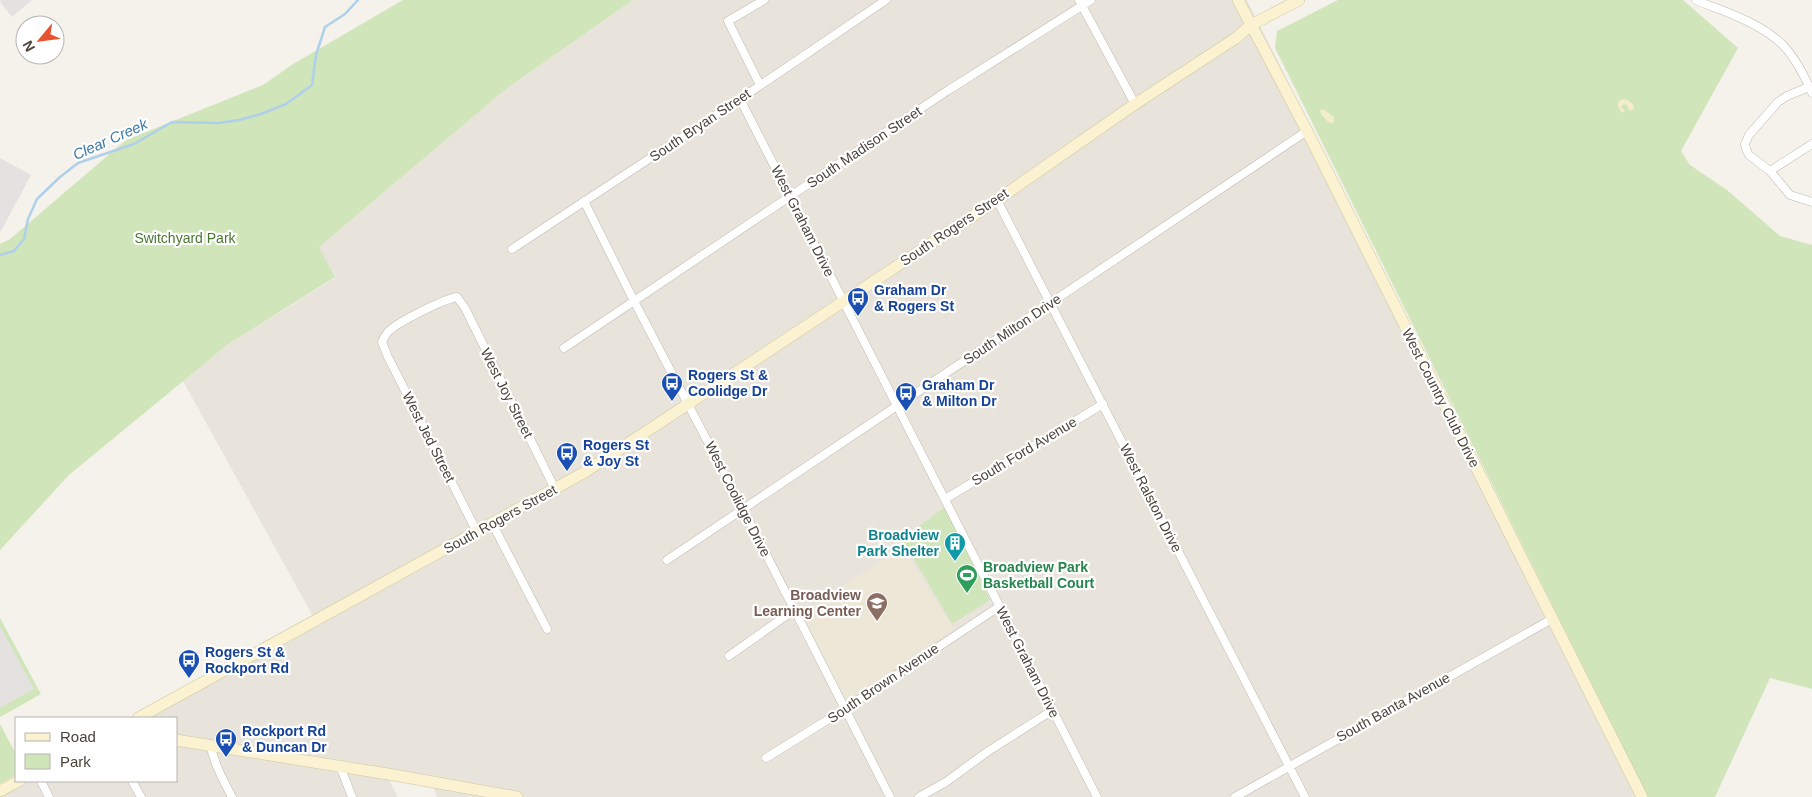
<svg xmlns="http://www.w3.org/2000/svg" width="1812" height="797" font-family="Helvetica,sans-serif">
  <rect width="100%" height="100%" fill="#f5f2ec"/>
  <path fill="#e8e4db" d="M633 0H1247L1647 797H437L432 784 388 778 398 797H0V792L21 781H176V718H135L315 620 183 381 227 345 335 278 319 247 506 89Z"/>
  <path fill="#ece7d7" d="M902 546 954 629 846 702 800 615Z"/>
  <path fill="#d0e5b9" d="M403 0H633L506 89 319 247 335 277 227 345 69 475 0 550V244L10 239 126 140 263 85 293 64Z
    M1338 0H1683L1738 48 1681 151 1690 165 1727 190 1780 236 1812 245V689L1770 678 1715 797H1648L1275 48 1277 31Z
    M945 507 990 600 952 624 902 539Z
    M0 618 41 694 0 717Z
    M0 724 16 754V775L0 784Z"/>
  <path fill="#f4edcc" d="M1623 99H1626L1633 104 1634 109 1630 111 1626 104 1622 105 1621 107 1625 111 1622 113 1618 106V102Z
    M1320 110H1324L1334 117V121L1333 123 1328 122 1321 114Z"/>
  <path fill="#e4e2e0" d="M1 0H32L12 17 0 2Z
    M0 158 31 175 1 231H0Z
    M0 626 34 689 0 708Z"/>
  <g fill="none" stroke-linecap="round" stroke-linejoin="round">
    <path stroke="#afd0eb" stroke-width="2.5" d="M0 255 14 251 24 239 28 219 37 199 60 177 78 163 134 144 172 122 219 123 239 120 261 114 286 104 312 85 316 55 325 27 345 14 358 0"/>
    <g stroke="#c0baaf" stroke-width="9">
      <path id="street" d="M1079 0 1135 104
        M1696 0C1709 6 1723 10 1736 16 1780 35 1793 50 1812 93
        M760 85 728 21 764 0
        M1809 87 1787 96 1778 102 1749 135 1745 144 1746 149 1749 155 1770 171 1790 195 1812 202
        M740 99 1097 797
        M1770 171 1812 144
        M997 200 1305 797
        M584 201 634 301 743 509 890 797
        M512 249 740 99 886 0
        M564 348 947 91 1091 0
        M945 499 1103 404
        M492 523 547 629
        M477 532 388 357 382 342C384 338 386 334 389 331 398 322 444 299 457 297L465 308 555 489
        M667 560 1307 131
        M729 656 794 610
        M210 744C214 763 223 780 232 797
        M766 758 845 709 1000 606
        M340 766 352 797
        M41 781 49 797
        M132 781 141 797
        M919 797 946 782 987 752 1053 710
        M1235 797 1552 619"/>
    </g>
    <g stroke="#d0c5a0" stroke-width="12">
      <path id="secondary" d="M1238 0 1307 131 1642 797
        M138 718 585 472 997 200 1135 104 1236 38 1251 25 1299 0
        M176 740 394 775 517 797
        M0 791 19 781"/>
    </g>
    <use href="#street" stroke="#fff" stroke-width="8"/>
    <use href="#secondary" stroke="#faf2d0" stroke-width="11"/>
  </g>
  <defs>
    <g id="bus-pin" transform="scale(1.125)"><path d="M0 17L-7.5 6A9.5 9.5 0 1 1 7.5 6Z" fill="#1a4fb4" stroke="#fff"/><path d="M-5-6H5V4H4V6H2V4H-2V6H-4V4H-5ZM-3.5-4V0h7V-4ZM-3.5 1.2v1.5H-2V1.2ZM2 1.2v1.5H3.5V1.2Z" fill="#fff"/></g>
    <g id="building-pin" transform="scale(1.125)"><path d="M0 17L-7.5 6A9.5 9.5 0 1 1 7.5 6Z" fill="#0f9aa8" stroke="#fff"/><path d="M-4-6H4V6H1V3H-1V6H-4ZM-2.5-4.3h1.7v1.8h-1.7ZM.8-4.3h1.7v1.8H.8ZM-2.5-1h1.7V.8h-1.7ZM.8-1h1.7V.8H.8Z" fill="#fff"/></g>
    <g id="stadium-pin" transform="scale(1.125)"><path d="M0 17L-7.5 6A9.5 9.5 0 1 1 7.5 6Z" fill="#2e9e5b" stroke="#fff"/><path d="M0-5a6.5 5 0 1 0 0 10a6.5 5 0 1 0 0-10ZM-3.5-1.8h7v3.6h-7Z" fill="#fff"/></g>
    <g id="school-pin" transform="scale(1.125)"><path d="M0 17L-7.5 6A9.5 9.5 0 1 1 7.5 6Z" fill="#8d6e63" stroke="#fff"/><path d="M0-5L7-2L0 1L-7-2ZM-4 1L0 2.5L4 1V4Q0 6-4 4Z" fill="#fff"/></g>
  </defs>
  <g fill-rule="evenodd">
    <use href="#bus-pin" x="858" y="298"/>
    <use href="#bus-pin" x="672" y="383"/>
    <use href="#bus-pin" x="906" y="393"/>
    <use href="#bus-pin" x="567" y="453"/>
    <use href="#building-pin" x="955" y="543"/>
    <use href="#stadium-pin" x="967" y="575"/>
    <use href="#school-pin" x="877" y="603"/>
    <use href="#bus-pin" x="189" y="660"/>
    <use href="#bus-pin" x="226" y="739"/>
  </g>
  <g text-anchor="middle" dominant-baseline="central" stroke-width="4.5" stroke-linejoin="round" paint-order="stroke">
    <g font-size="14" fill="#49433a" stroke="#fff">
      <text transform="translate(700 125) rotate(-34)">South Bryan Street</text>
      <text transform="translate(864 147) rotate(-34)">South Madison Street</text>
      <text transform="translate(803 221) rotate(63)">West Graham Drive</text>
      <text transform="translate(954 227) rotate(-34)">South Rogers Street</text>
      <text transform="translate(1012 329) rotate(-34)">South Milton Drive</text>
      <text transform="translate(507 393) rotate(63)">West Joy Street</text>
      <text transform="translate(1441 398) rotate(63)">West Country Club Drive</text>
      <text transform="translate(429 437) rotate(63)">West Jed Street</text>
      <text transform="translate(1024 451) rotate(-31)">South Ford Avenue</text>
      <text transform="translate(1151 498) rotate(63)">West Ralston Drive</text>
      <text transform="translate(738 499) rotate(63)">West Coolidge Drive</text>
      <text transform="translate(500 519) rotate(-29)">South Rogers Street</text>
      <text transform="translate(1028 662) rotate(63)">West Graham Drive</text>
      <text transform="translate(883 683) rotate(-34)">South Brown Avenue</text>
      <text transform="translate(1393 707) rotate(-29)">South Banta Avenue</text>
    </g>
    <g font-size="14" fill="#497631" stroke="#fff">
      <text x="185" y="238">Switchyard Park</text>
    </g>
    <g font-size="14" font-weight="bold" fill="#164399" stroke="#fff" text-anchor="start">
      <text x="874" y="290">Graham Dr<tspan x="874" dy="16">&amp; Rogers St</tspan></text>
      <text x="688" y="375">Rogers St &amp;<tspan x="688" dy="16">Coolidge Dr</tspan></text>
      <text x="922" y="385">Graham Dr<tspan x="922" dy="16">&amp; Milton Dr</tspan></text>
      <text x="583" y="445">Rogers St<tspan x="583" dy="16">&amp; Joy St</tspan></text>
      <text x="205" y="652">Rogers St &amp;<tspan x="205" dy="16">Rockport Rd</tspan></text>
      <text x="242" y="731">Rockport Rd<tspan x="242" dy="16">&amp; Duncan Dr</tspan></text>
    </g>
    <g font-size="14" font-weight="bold" fill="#0d838f" stroke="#fff" text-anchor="end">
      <text x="939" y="535">Broadview<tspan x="939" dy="16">Park Shelter</tspan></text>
    </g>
    <g font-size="14" font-weight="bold" fill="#27864d" stroke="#fff" text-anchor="start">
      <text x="983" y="567">Broadview Park<tspan x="983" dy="16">Basketball Court</tspan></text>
    </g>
    <g font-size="14" font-weight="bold" fill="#785e54" stroke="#fff" text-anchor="end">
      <text x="861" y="595">Broadview<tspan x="861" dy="16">Learning Center</tspan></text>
    </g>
    <g font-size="15" font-style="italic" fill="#3b79ac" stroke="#fff">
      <text transform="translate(110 139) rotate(-24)">Clear Creek</text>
    </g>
  </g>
  <rect x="15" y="717" width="162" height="65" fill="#ffffff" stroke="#b6b4b0"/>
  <rect x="25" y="733" width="25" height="8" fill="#faf2d0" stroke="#b6b4b0"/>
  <text x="60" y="742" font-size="15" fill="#49433a">Road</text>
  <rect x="25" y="754" width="25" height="15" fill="#d0e5b9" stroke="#b6b4b0"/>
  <text x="60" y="767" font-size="15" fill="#49433a">Park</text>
  <g transform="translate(40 40) rotate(241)"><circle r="24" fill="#ffffff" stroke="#b6b4b0"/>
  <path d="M0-4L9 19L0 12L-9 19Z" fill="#e75230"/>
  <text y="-8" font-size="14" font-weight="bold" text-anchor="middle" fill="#49433a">N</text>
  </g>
</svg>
